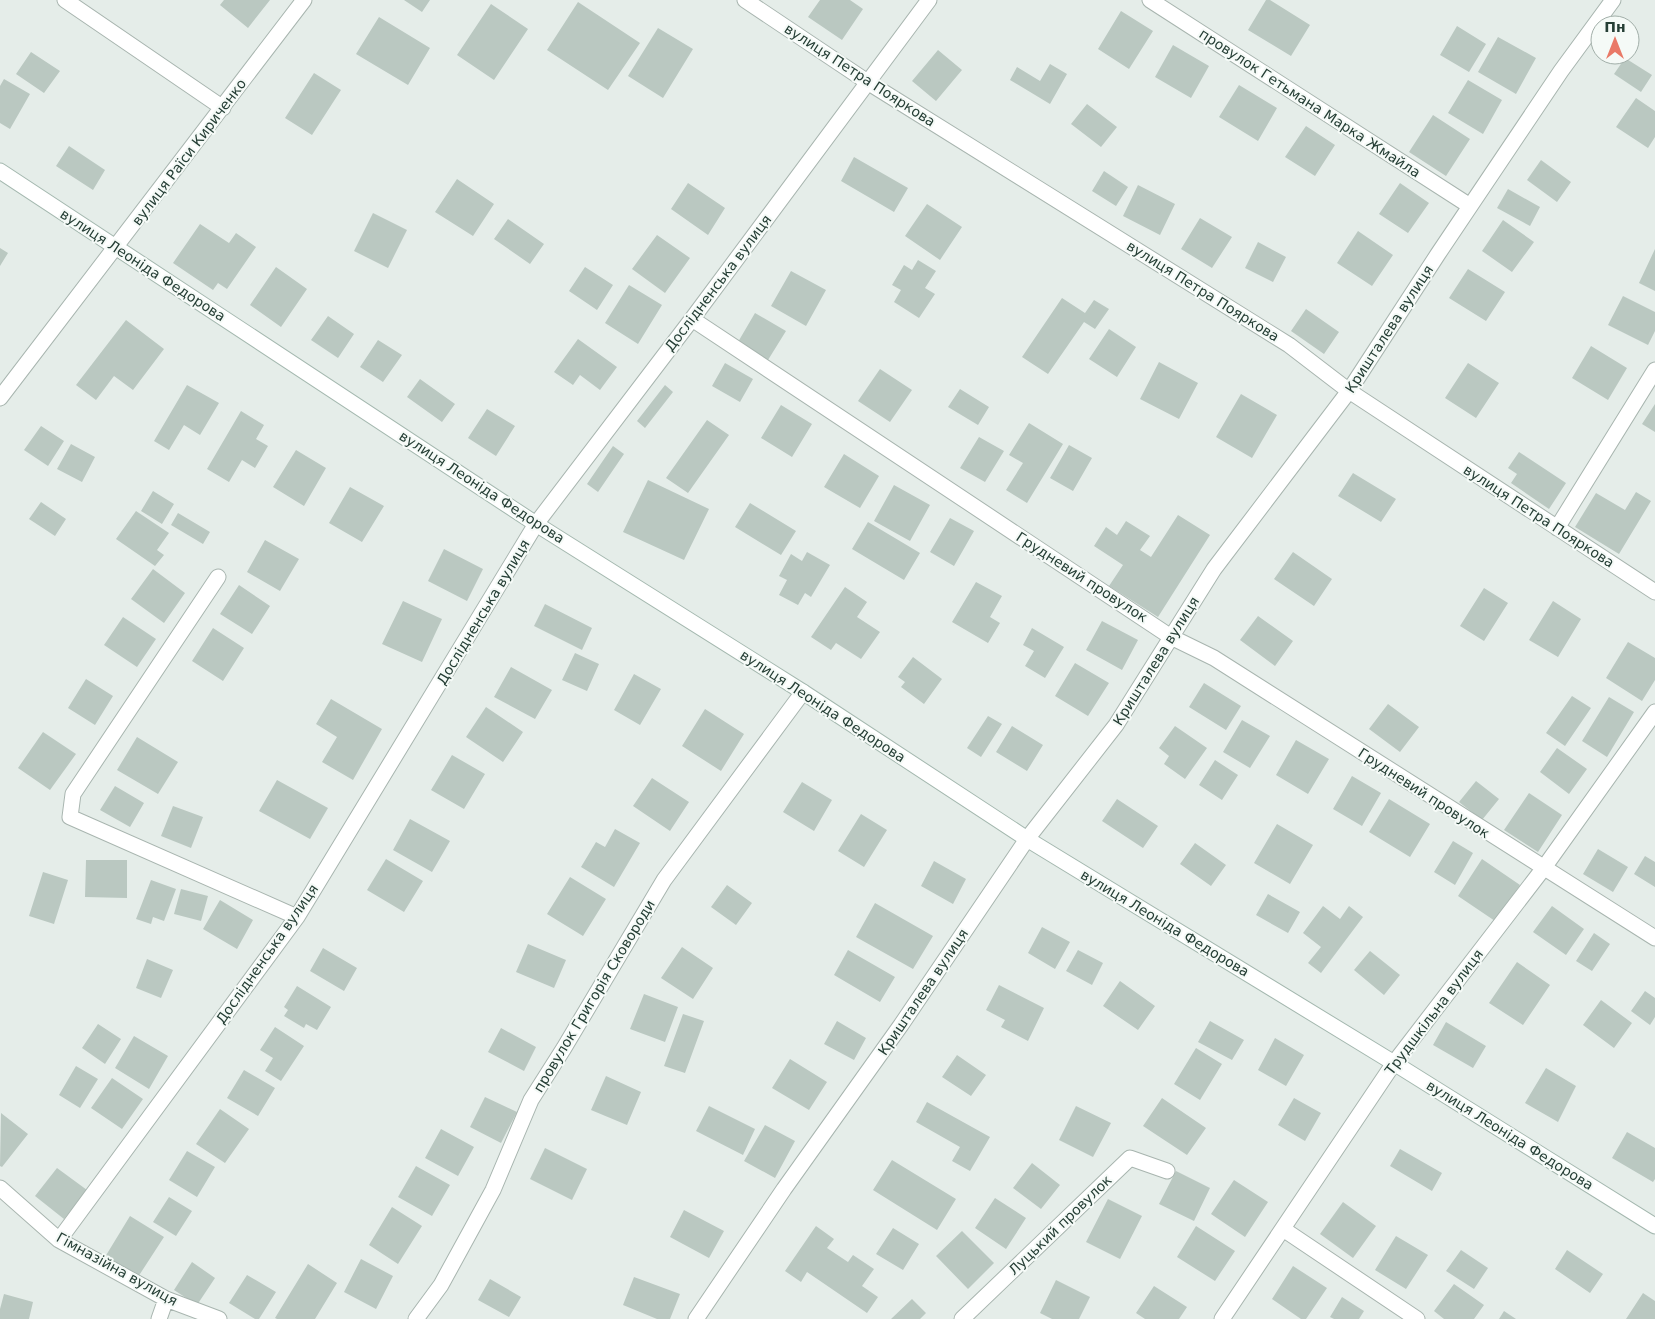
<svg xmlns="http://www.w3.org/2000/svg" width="1655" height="1319" font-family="'DejaVu Sans',sans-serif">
  <rect width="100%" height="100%" fill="#e5ede9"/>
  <path fill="#bac8c1" d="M224 0H270L248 28 220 5Z
    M404 0H430L422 12Z
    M820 0H850L863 9 842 40 808 17Z
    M1266 0H1270L1310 25 1291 56 1248 30Z
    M578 2 640 43 608 90 547 50Z
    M491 4 528 29 494 80 457 55Z
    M1121 11 1153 31 1129 69 1098 49Z
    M379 17 430 48 408 85 356 54Z
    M1457 26 1486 44 1469 72 1440 55Z
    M658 28 693 49 663 98 628 76Z
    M1498 37 1536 58 1516 94 1478 72Z
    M1173 45 1209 66 1191 98 1155 77Z
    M938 50 962 70 936 101 912 81Z
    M31 52 60 71 44 93 16 74Z
    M1625 58 1652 75 1641 92 1614 74Z
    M1050 64 1067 74 1050 104 1010 80 1017 67 1040 81Z
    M314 73 341 90 312 135 285 118Z
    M4 79 30 94 10 129 0 123V86Z
    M1468 80 1502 100 1483 134 1448 113Z
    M1239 85 1277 108 1258 141 1219 117Z
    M1636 98 1655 111V137L1648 148 1616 127Z
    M1087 104 1117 127 1101 147 1071 124Z
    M1433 115 1470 139 1446 176 1409 152Z
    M1306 126 1335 145 1315 176 1285 157Z
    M69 146 105 170 93 190 56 166Z
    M854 157 908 188 894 212 841 181Z
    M1541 160 1571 182 1557 202 1527 180Z
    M1104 171 1128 187 1116 206 1092 191Z
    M457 179 494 204 473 236 435 212Z
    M688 183 725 208 708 235 671 209Z
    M1400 183 1429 203 1408 233 1379 214Z
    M1138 185 1175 204 1160 235 1123 216Z
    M1508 189 1540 207 1530 226 1497 208Z
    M927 204 962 227 940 260 905 236Z
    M373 213 407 230 388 268 354 251Z
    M1200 218 1232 237 1212 268 1181 249Z
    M508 219 544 244 530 264 494 239Z
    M1503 220 1534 242 1512 272 1482 251Z
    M200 224 229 243 236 233 256 247 227 289 218 283 213 290 173 263Z
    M1358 231 1393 255 1372 286 1337 263Z
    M657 235 690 258 665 293 632 269Z
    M1258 242 1286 257 1273 282 1245 268Z
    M0 248 8 253 0 266Z
    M1655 249V291L1639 283Z
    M918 260 936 271 925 288 935 294 919 318 894 302 901 290 892 285 904 265 912 270Z
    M276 267 307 289 281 327 250 305Z
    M585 267 613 285 597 310 569 291Z
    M1468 269 1505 292 1486 321 1449 298Z
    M791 271 826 290 806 326 771 306Z
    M629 285 662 305 638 344 605 323Z
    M1623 296 1655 312V331L1648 345 1608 325Z
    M1062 298 1085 313 1094 300 1109 309 1095 329 1084 322 1048 374 1022 357Z
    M1306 309 1339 332 1324 354 1291 331Z
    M755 313 786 331 768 360 738 342Z
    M328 316 354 334 338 358 311 340Z
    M126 320 164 349 133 390 114 376 96 400 76 385Z
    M1109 329 1136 347 1117 377 1089 359Z
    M578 339 617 367 600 390 580 375 573 385 554 372Z
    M378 340 402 355 383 382 360 367Z
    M1591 346 1627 368 1608 400 1572 378Z
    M1159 362 1198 383 1179 419 1140 399Z
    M725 363 753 379 740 402 712 386Z
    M1468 363 1499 383 1476 418 1445 398Z
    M880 369 912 390 890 422 858 401Z
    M420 379 455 404 442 422 407 397Z
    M187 385 219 403 200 435 184 425 169 450 154 441Z
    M665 385 673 392 645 428 637 421Z
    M960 389 989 407 978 425 948 407Z
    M1241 394 1277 415 1252 458 1216 437Z
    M1655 404V432L1642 424Z
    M781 405 812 424 792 457 761 438Z
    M487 409 515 426 496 456 468 438Z
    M241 411 264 425 256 439 268 446 255 468 242 460 229 482 207 469Z
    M707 420 729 435 688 493 666 478Z
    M1029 423 1063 444 1027 503 1006 490 1023 463 1009 455Z
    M41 426 64 441 48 466 24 450Z
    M979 437 1004 451 985 482 960 468Z
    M71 444 95 457 82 482 57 469Z
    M1069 445 1092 458 1073 491 1050 478Z
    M613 446 624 454 598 492 587 484Z
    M296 450 326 468 304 506 273 487Z
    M1519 452 1566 483 1549 509 1511 483 1517 474 1508 468Z
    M844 454 879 476 860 508 824 487Z
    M1353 473 1396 499 1381 522 1338 496Z
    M648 480 709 509 684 560 623 532Z
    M894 485 930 505 910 541 874 521Z
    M350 487 384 506 362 542 329 523Z
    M153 491 174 504 162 524 141 511Z
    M1636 492 1651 501 1619 554 1575 527 1596 493 1625 510Z
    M41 502 66 519 55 536 29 519Z
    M750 503 796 531 781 555 735 527Z
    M136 511 169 533 157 550 164 555 155 566 116 539Z
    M178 513 210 532 203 544 171 525Z
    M1178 515 1210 535 1158 617 1109 586 1123 565 1094 546 1106 527 1117 535 1126 521 1150 536 1140 550 1151 557Z
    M950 518 974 531 954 566 930 552Z
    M868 522 920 553 904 580 852 549Z
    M265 540 299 559 280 591 247 572Z
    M444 549 483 569 467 601 428 581Z
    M807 552 830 565 811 597 805 593 798 605 779 595 787 580 779 576 791 554 802 561Z
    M1293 552 1332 579 1314 606 1274 579Z
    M153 569 185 593 164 623 131 599Z
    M976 582 1002 596 990 617 1000 623 988 643 952 622Z
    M239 585 270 606 252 634 220 614Z
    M845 587 867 602 857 617 880 632 861 659 836 643 831 650 811 637Z
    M1484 588 1508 603 1484 641 1460 626Z
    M403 601 442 619 422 662 382 644Z
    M1553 601 1581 619 1558 657 1529 640Z
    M545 604 592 628 582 650 534 626Z
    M1258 616 1293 641 1275 666 1240 640Z
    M123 617 156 639 137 667 104 645Z
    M1102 621 1138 640 1122 670 1086 650Z
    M213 628 244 648 223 681 192 661Z
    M1032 628 1064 647 1045 678 1025 666 1034 651 1023 645Z
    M1628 642 1655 658V680L1642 701 1606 678Z
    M575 653 599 664 587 691 562 680Z
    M913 657 942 679 924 704 901 687 905 682 898 677Z
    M1075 663 1109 683 1088 716 1055 696Z
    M511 667 552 690 535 719 494 697Z
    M634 674 661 689 640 725 614 710Z
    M86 679 113 696 95 725 68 708Z
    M1204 683 1241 706 1226 730 1189 707Z
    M1572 696 1591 708 1565 746 1546 733Z
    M1609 697 1634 712 1607 757 1582 741Z
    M331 699 382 729 353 780 322 762 337 737 316 724Z
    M1388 704 1419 727 1400 752 1369 729Z
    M486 707 523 732 503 762 466 737Z
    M705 709 744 734 721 771 682 746Z
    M988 716 1002 724 981 757 967 748Z
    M1242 720 1270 736 1250 768 1223 752Z
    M1012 726 1043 745 1027 771 996 752Z
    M1175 726 1207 748 1185 779 1164 764 1169 756 1159 748Z
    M43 732 76 754 50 790 18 768Z
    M137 737 178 762 158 794 117 770Z
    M1296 740 1329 759 1308 794 1276 775Z
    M1557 748 1587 769 1569 794 1540 772Z
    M452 755 485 774 464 809 431 790Z
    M1215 760 1238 775 1222 800 1199 785Z
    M1352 776 1381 793 1362 826 1333 809Z
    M652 778 689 802 670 831 633 806Z
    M277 780 328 808 310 839 259 811Z
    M1476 781 1499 799 1482 820 1459 802Z
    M802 782 832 800 814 831 783 812Z
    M115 786 144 803 130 827 100 810Z
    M1529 793 1562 815 1538 852 1504 830Z
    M1117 799 1158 826 1143 848 1102 821Z
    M1389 799 1430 824 1410 857 1369 832Z
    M173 806 203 817 191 848 161 836Z
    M861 814 887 830 864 867 838 851Z
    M410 819 450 841 432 872 393 850Z
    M1277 824 1313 845 1290 884 1254 863Z
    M615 829 640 843 614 887 581 867 596 842 605 847Z
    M1453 841 1473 853 1455 885 1434 872Z
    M1195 843 1226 865 1211 886 1180 864Z
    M1598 849 1628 867 1613 892 1583 874Z
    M1645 856 1655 862V887L1634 874Z
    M386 859 423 881 404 912 367 890Z
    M1482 859 1520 885 1495 921 1458 896Z
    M86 860H127V898L85 897Z
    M934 861 966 879 953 904 921 886Z
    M43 872 68 880 54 924 29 916Z
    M570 877 606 899 583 936 547 914Z
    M151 880 176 889 164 921 153 917 151 924 136 919Z
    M727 885 752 903 736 925 711 907Z
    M181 889 208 896 201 921 174 914Z
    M1268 894 1300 912 1288 933 1256 915Z
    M220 900 253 920 237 949 203 929Z
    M875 903 933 936 913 969 856 937Z
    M1323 906 1340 919 1349 906 1363 917 1321 973 1308 963 1321 947 1303 933Z
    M1552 906 1584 929 1566 955 1533 932Z
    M1042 927 1070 942 1055 969 1028 953Z
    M1594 933 1610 944 1592 971 1576 961Z
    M528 944 566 960 554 988 516 972Z
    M682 947 713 968 693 999 661 978Z
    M323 948 357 968 344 991 310 971Z
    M848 950 895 977 880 1002 834 975Z
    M1078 950 1103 963 1092 985 1066 971Z
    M1370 951 1400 975 1384 995 1354 970Z
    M147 959 173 970 161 998 136 988Z
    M1517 962 1550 985 1523 1025 1489 1003Z
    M1120 981 1155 1006 1138 1030 1103 1006Z
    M999 985 1044 1008 1028 1041 1001 1027 1005 1020 986 1010Z
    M297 986 331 1007 317 1030 306 1024 304 1028 284 1016 288 1010 284 1007Z
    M1645 991 1655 998V1017L1650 1025 1631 1011Z
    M644 994 678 1007 665 1042 630 1029Z
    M1601 1000 1632 1023 1614 1048 1583 1025Z
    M683 1014 704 1021 685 1073 664 1066Z
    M837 1021 866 1038 854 1060 824 1044Z
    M1210 1021 1244 1040 1232 1060 1198 1042Z
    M1446 1022 1486 1046 1473 1068 1433 1045Z
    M98 1024 121 1039 105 1064 82 1048Z
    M275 1027 304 1046 281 1081 265 1071 273 1058 260 1050Z
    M501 1028 536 1047 524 1071 488 1052Z
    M134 1036 168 1056 149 1089 115 1068Z
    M1275 1038 1304 1055 1286 1086 1258 1070Z
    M1196 1048 1222 1064 1200 1100 1174 1084Z
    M957 1055 986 1075 971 1096 942 1077Z
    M790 1059 827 1082 809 1110 772 1088Z
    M76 1066 98 1079 80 1108 59 1095Z
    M1546 1068 1576 1086 1558 1122 1525 1103Z
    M244 1070 275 1088 258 1116 227 1098Z
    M606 1076 641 1092 627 1125 591 1110Z
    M112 1078 143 1099 122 1129 91 1108Z
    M485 1097 517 1112 501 1143 470 1127Z
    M1162 1098 1206 1128 1187 1155 1143 1126Z
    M1294 1098 1321 1113 1305 1141 1278 1125Z
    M927 1102 990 1137 970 1171 952 1161 960 1147 916 1122Z
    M709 1106 755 1129 743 1155 696 1131Z
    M1076 1106 1111 1123 1093 1157 1059 1140Z
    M220 1109 249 1129 225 1163 196 1144Z
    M1 1113 28 1134 2 1167 0 1166Z
    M765 1125 795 1141 775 1178 744 1161Z
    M441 1129 474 1147 458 1176 425 1158Z
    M1627 1132 1655 1148V1179L1653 1182 1612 1158Z
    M545 1148 587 1169 572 1200 530 1179Z
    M1400 1149 1442 1173 1432 1191 1390 1166Z
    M187 1151 215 1167 197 1197 169 1180Z
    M892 1160 956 1199 937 1230 873 1190Z
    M1032 1163 1060 1185 1041 1209 1013 1188Z
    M416 1166 450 1185 432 1216 398 1197Z
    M57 1168 87 1190 64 1219 35 1196Z
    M1176 1171 1210 1188 1194 1221 1159 1204Z
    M1234 1180 1268 1202 1245 1237 1211 1214Z
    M169 1197 192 1211 176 1236 153 1222Z
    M995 1198 1026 1218 1006 1249 975 1228Z
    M1108 1199 1142 1216 1120 1259 1086 1242Z
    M1343 1202 1376 1226 1353 1258 1320 1234Z
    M392 1207 422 1226 398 1264 369 1245Z
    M684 1210 724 1231 709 1258 670 1237Z
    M130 1216 164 1237 138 1277 105 1257Z
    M816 1226 834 1239 827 1248 848 1262 853 1255 874 1269 862 1286 878 1297 867 1313 807 1272 801 1282 785 1271Z
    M1196 1226 1235 1251 1215 1281 1177 1257Z
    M893 1228 919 1244 903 1270 876 1254Z
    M962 1231 994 1263 968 1289 936 1256Z
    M1396 1236 1428 1255 1406 1289 1375 1270Z
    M1461 1250 1488 1268 1474 1289 1446 1271Z
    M1567 1250 1603 1274 1590 1293 1555 1269Z
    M361 1259 393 1276 376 1309 344 1292Z
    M192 1262 215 1278 197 1305 174 1290Z
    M308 1264 337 1283 315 1319H277L275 1318Z
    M1293 1266 1327 1288 1306 1319H1301L1272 1299Z
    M247 1275 276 1292 259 1319H255L229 1303Z
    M634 1277 680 1294 670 1319H657L623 1305Z
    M490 1279 521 1297 509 1317 478 1300Z
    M1056 1280 1090 1297 1079 1319H1052L1040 1313Z
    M1454 1284 1484 1305 1474 1319H1444L1434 1311Z
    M1154 1286 1187 1307 1179 1319H1145L1136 1313Z
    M1643 1293 1655 1301V1319H1626Z
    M4 1294 33 1302 29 1319H0V1309Z
    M1342 1297 1364 1311 1359 1319H1334L1330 1317Z
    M912 1299 926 1313 920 1319H891Z
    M1504 1311 1516 1319H1499Z"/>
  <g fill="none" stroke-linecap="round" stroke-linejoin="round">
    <g stroke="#a8b5af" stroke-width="17">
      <path id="street" d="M65 0 223 108
        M745 0 869 83 1289 345 1349 391 1655 592
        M1150 0 1470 206
        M692 319 1171 637 1214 658 1655 938
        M0 398 304 0
        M1557 528 1655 370
        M218 577 73 794 70 817 297 917
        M0 1188 59 1240 166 1299 219 1319
        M1283 1229 1417 1319
        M59 1240 297 917 536 524 692 319 929 0
        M159 1319 166 1299
        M416 1319 441 1285 493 1190 531 1100 564 1048 664 880 803 692
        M696 1319 784 1189 901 1025 1027 839 1116 725 1214 569 1349 391 1438 254 1561 71 1613 0
        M962 1319 1130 1158 1167 1171
        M1222 1319 1394 1063 1543 869 1655 712"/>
    </g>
    <g stroke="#a4b8af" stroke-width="17">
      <path id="secondary" d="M0 171 536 524 803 692 1027 839 1394 1063 1655 1226"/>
    </g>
    <use href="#street" stroke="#fff" stroke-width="15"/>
    <use href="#secondary" stroke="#fff" stroke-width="15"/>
  </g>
  <g text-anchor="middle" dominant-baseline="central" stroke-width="4" stroke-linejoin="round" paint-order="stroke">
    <g font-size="14" fill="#253e35" stroke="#f5faf7">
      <text transform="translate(860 75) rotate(33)">вулиця Петра Пояркова</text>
      <text transform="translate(1310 103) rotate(33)">провулок Гетьмана Марка Жмайла</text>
      <text transform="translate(189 152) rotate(-53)">вулиця Раїси Кириченко</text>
      <text transform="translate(143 265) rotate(33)">вулиця Леоніда Федорова</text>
      <text transform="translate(718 283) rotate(-53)">Дослідненська вулиця</text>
      <text transform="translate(1203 291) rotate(32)">вулиця Петра Пояркова</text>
      <text transform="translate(1389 329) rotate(-57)">Кришталева вулиця</text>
      <text transform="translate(482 487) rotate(33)">вулиця Леоніда Федорова</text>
      <text transform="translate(1539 516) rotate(33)">вулиця Петра Пояркова</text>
      <text transform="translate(1082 577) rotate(33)">Грудневий провулок</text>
      <text transform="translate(483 612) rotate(-59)">Дослідненська вулиця</text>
      <text transform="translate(1156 661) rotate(-58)">Кришталева вулиця</text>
      <text transform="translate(823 706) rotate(33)">вулиця Леоніда Федорова</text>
      <text transform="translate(1424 793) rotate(33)">Грудневий провулок</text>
      <text transform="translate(1165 923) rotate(31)">вулиця Леоніда Федорова</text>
      <text transform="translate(267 954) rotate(-55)">Дослідненська вулиця</text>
      <text transform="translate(923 992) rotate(-56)">Кришталева вулиця</text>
      <text transform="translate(594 996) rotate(-59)">провулок Григорія Сковороди</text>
      <text transform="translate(1434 1012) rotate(-53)">Трудшкільна вулиця</text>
      <text transform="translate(1510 1135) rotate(32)">вулиця Леоніда Федорова</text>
      <text transform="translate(1060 1225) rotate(-44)">Луцький провулок</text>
      <text transform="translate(117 1269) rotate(29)">Гімназійна вулиця</text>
    </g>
  </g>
  <g transform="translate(1615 40)"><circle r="24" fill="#f5faf7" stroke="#a2afa9"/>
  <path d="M0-4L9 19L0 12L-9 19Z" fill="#e97967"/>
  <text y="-8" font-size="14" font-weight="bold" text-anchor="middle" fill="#253e35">Пн</text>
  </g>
</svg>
